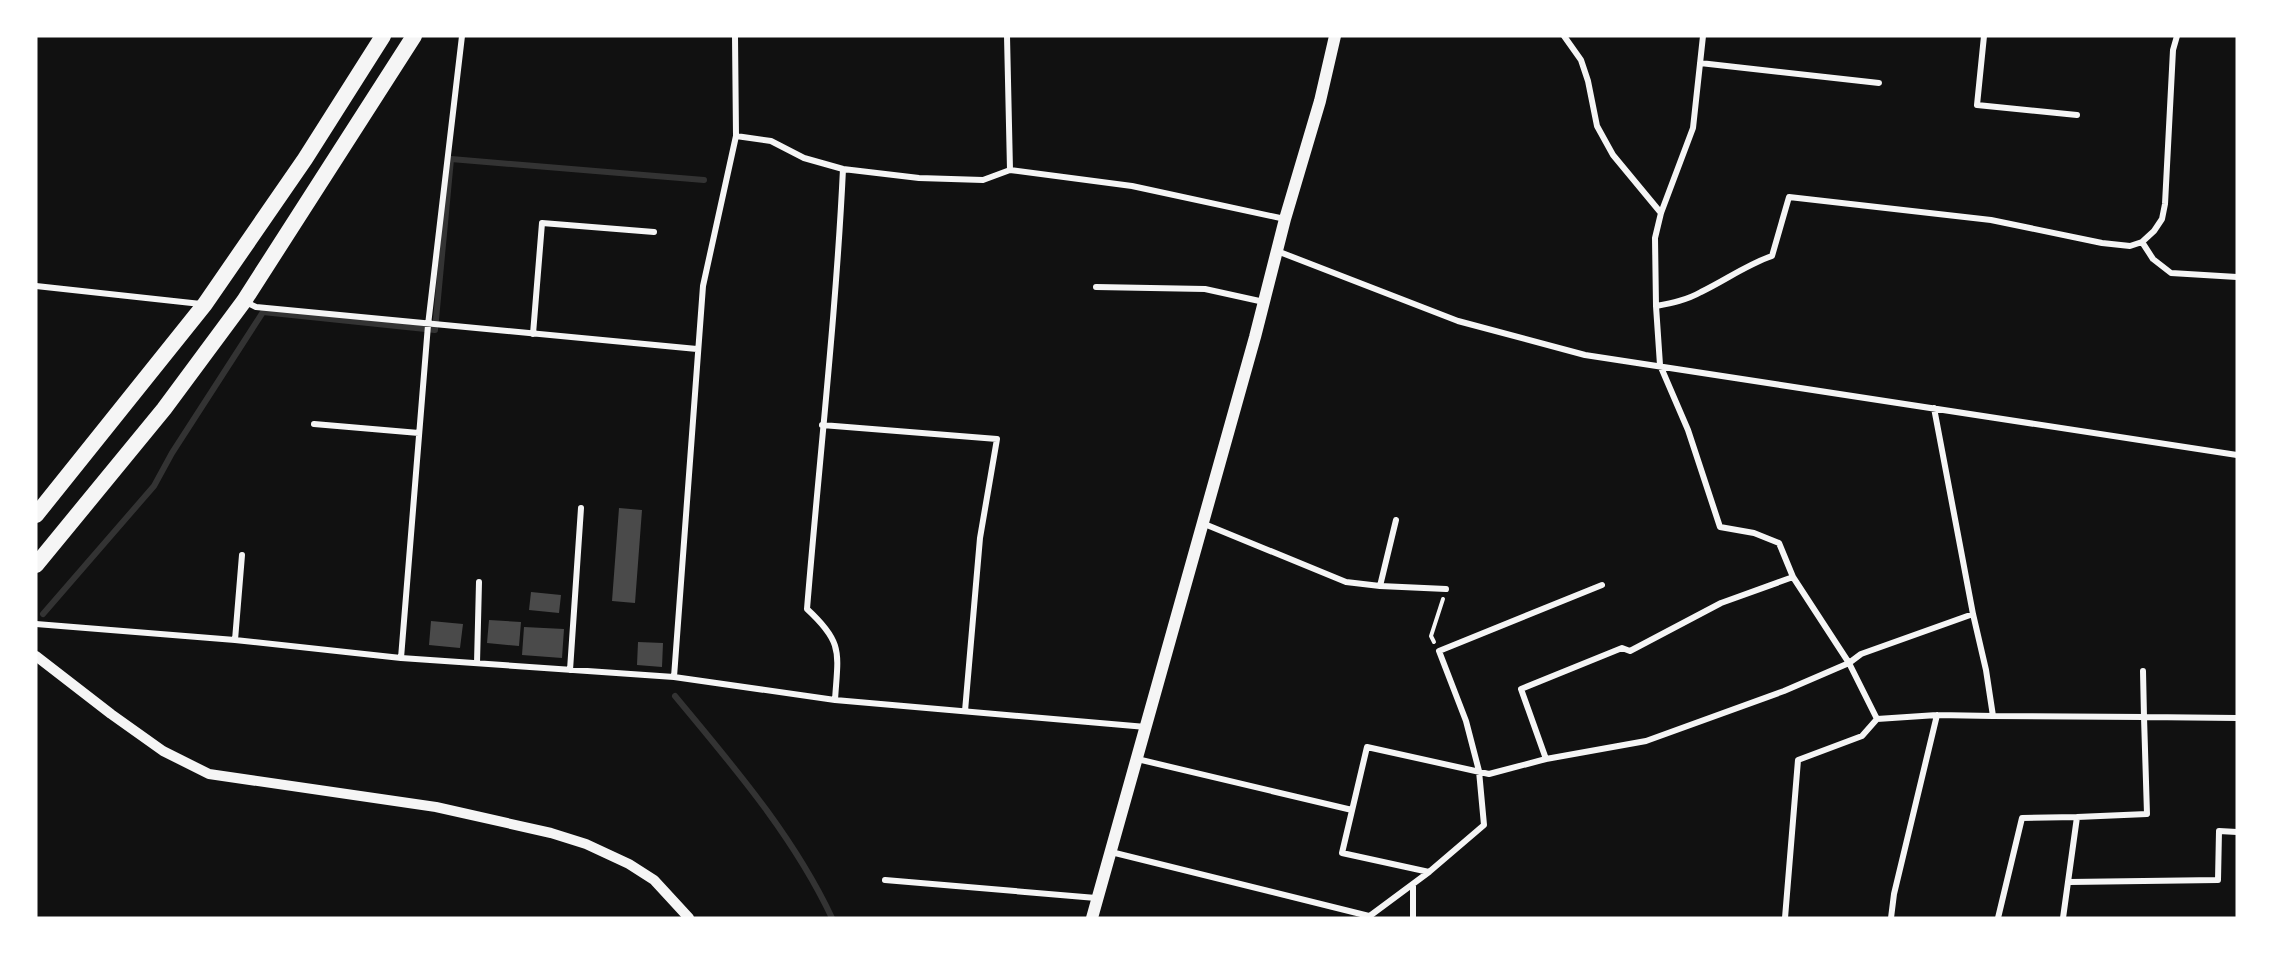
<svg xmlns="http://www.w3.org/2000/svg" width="2273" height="954" font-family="Rubik,sans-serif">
  <rect width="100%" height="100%" fill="#111"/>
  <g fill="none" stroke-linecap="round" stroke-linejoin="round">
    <path stroke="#333" stroke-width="6" d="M43 614 154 486 172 453 263 312 435 330 451 159 704 180
      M675 696C733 766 793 835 832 918"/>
  </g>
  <path fill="#4a4a4a" d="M619 508 642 510 635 603 612 601Z
    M531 592 561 595 559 613 529 610Z
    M489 620 521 622 519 646 487 643Z
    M431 621 463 624 460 648 429 645Z
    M524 627 564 629 562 658 522 655Z
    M638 642 663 643 662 667 637 665Z"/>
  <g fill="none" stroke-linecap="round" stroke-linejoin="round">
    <path stroke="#f5f5f5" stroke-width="4" d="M1434 642 1431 636 1443 599"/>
    <path stroke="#f5f5f5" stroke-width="6" d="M1007 36 1010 170
      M1564 36 1581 60 1588 81 1597 126 1613 155 1661 213
      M1703 36 1693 128 1661 213 1655 238 1656 306 1660 365 1688 430 1720 527 1754 533 1779 543 1793 577 1849 663 1877 719 1862 736 1798 760 1785 918
      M1984 36 1977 105 2077 115
      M1700 63 1879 83
      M736 136 771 141 804 158 843 169 919 178 983 180 1010 170 1132 186 1285 219
      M2142 242 2153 259 2171 273 2237 277
      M1277 251 1458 321 1585 355 2237 455
      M36 286 201 304
      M1096 287 1205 289 1264 302
      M244 301 256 307 697 349
      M1656 306C1672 303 1687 300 1701 292 1726 280 1746 265 1772 256L1789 197 1991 220 2102 243 2130 246 2142 242 2154 231 2162 219 2165 204 2173 50 2177 36
      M533 334 542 223 654 232
      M1934 408 1973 614 1986 670 1993 716 2144 717 2147 814 2077 817 2063 918
      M314 424 419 433
      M822 425 997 439 980 538 965 711
      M1202 523 1346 582 1380 586 1446 589
      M1793 577 1721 603 1630 651 1622 648 1521 689 1546 759 1646 741 1784 691 1849 663 1861 654 1973 614
      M1380 586 1396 520
      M36 624 235 640 401 658 674 677 835 700 1146 727
      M235 640 242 555
      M401 658 428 325 462 36
      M477 663 479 582
      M570 670 581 508
      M2143 671 2144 717 2237 718
      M674 677 703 286 736 136 735 36
      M835 700C838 653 844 643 807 609 819 462 836 316 843 169
      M1877 719 1937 715 1993 716
      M1137 759 1352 810
      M1111 852 1369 916
      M1429 872 1342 853 1367 747 1489 774 1546 759
      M885 880 1096 898
      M2069 882 2218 880 2219 831 2237 832
      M1367 918 1429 872 1484 825 1479 771 1466 721 1439 651 1602 585
      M1413 918V884
      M1891 918 1894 894 1937 715
      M1998 918 2022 818 2077 817"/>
    <path stroke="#f5f5f5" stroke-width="10" d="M36 656 111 714 163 751 209 774 436 807 551 833 586 844 629 864 654 880 689 918"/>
    <path stroke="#f5f5f5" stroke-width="12" d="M1092 918 1255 337 1285 219 1320 101 1335 36"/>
    <path stroke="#f5f5f5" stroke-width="16" d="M36 515 205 304 305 159 383 36
      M36 565 164 409 244 301 414 36"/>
  </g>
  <rect width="2273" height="954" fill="none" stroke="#ffffff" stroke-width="75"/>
</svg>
